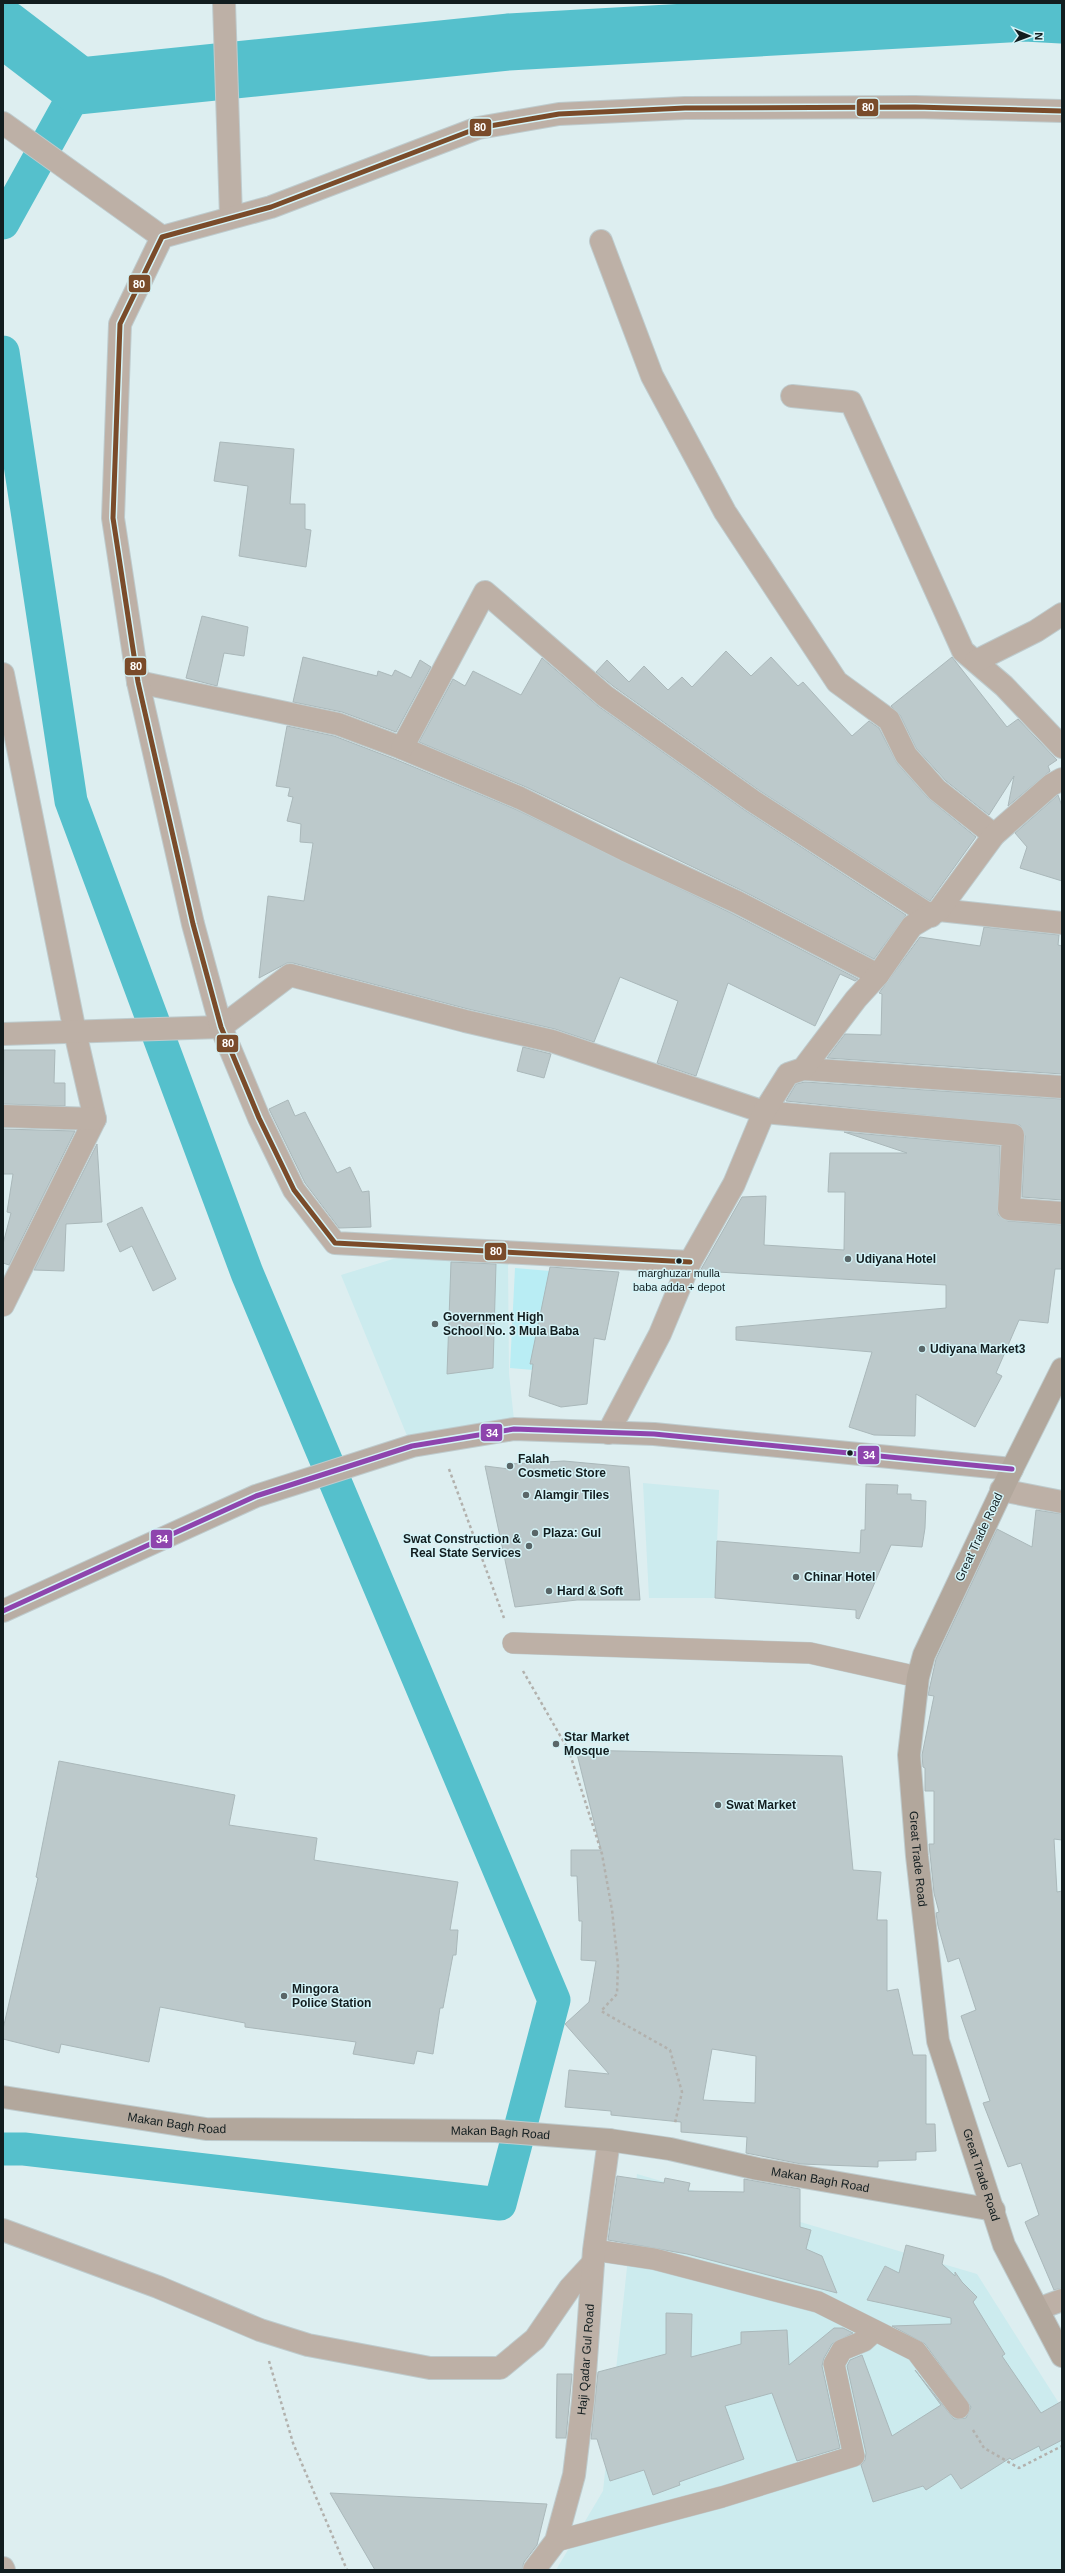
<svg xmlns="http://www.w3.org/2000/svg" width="1065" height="2573" font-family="Helvetica,sans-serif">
  <rect width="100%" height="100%" fill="#ddeef0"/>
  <path fill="#ccebee" d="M433 1255 508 1262 509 1374 515 1429 410 1443 341 1275 393 1259Z
    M643 1483 719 1490 715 1598H649Z
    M637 2174 977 2274 1062 2408V2570H556L603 2491Z"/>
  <path fill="#b9edf4" d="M515 1268 550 1271 533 1370 510 1368Z"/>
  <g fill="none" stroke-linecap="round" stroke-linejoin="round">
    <path stroke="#55c0cc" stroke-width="33" d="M3 223 79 86
      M3 352 71 801 247 1273 554 2000 500 2204 24 2149H3"/>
    <path stroke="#55c0cc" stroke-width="57" d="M3 28 79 86 508 42 1025 13 1062 15"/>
  </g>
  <path fill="#bcc9cb" stroke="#aab8ba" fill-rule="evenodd" d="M220 442 294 449 290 504H305V529L311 530 306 567 239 556 248 486 214 481Z
    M202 616 248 627 244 656 224 653 217 686 186 678Z
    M726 651 751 676 771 657 798 686 803 682 852 736 869 721 879 728 897 763 928 798 976 837 930 901 760 791 613 686 596 672 607 660 629 682 644 666 668 690 682 677 692 687Z
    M303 657 377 676 378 671 392 676 395 670 411 678 420 660 431 667 396 732 342 712 293 702Z
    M952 657 1007 727 1018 719 1057 760 1048 766 1050 771 1008 806 1014 776 989 815 946 781 916 748 900 715 891 706Z
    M542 658 598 706 746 811 906 915 874 959 743 891 526 787 419 742 453 679 465 686 473 671 521 695Z
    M287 726 334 736 397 760 515 809 731 913 858 979 855 981 840 974 815 1026 728 983 696 1076 657 1063 678 1001 620 977 594 1042 555 1029 468 1009 293 963H287L259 978 268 896 304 901 313 843 300 842 301 824 287 821 293 797 288 796 290 788 276 786Z
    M1058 795 1062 806V881L1020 868 1027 847 1015 833Z
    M984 927 1059 935 1058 945 1062 946V1074L827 1058 845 1034 881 1035 882 994 879 993 920 937 980 946Z
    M523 1047 551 1054 544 1078 517 1071Z
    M4 1050H55L54 1083H65V1106L3 1104Z
    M805 1082 1062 1099V1200L1022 1197 1025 1136 1020 1125 786 1101 796 1084Z
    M288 1100 295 1116 305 1112 337 1173 350 1167 362 1192 369 1191 371 1227 339 1228 305 1183 269 1109Z
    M3 1129 75 1131 9 1265 3 1263V1244L11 1213 7 1212 13 1174H3Z
    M844 1132 1000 1146 998 1215 1008 1221 1062 1225V1269H1055L1048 1323 1019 1320 996 1373 1002 1376 975 1427 916 1394 915 1436 874 1435 849 1427 872 1352 736 1340V1327L946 1308V1285L700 1271 742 1197 766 1196 764 1245 844 1250 845 1192H828L830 1153H907Z
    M97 1144 102 1222 66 1224 64 1271 34 1270Z
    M142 1207 176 1279 153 1291 132 1246 120 1252 107 1224Z
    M451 1262 496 1264 493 1368 447 1374Z
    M550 1267 619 1272 605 1340 594 1338 587 1404 561 1407 529 1396 533 1364H530Z
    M564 1461 629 1467 640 1600H577L515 1607 485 1466 509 1469 510 1464Z
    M866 1484 898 1485 897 1494H911V1500L926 1501 925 1528 922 1547 891 1545 859 1619 856 1618V1610L715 1598 717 1541 860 1553 861 1530H865Z
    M1036 1510 1062 1514V1840L1054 1839 1057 1892 1062 1891V2288L1054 2290 1025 2222 1039 2215 1021 2163 1008 2167 983 2103 990 2101 961 2016 976 2010 959 1958 948 1962 938 1926 936 1913 939 1912 934 1893 929 1844H934V1791H925V1768L923 1767 922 1755 934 1696 928 1695 936 1659 997 1529 1032 1547Z
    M576 1750 842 1756 853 1870 881 1872 877 1920H887V1991L898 1989 913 2055H926V2124H935L936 2151 916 2152V2160L878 2161V2167L801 2164 746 2153 747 2137 681 2132V2122L611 2115V2111L565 2107 569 2070 609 2074 565 2024 589 2002 596 1961 581 1960 582 1921H579L577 1876H571V1850H601ZM712 2049 756 2056 755 2103 703 2100Z
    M59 1761 235 1795 229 1825 317 1838 314 1860 458 1882 450 1930H458L456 1955H453L443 2008H440L433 2054 417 2051 414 2064 353 2054 356 2042 245 2027V2023L160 2007 149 2062 61 2044 59 2053 3 2039V2029L38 1878 36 1877Z
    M617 2176 664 2183 665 2178 690 2183 688 2191 744 2192V2179L800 2189V2227L811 2230 806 2249 822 2256 837 2293 687 2254 608 2240Z
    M906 2245 944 2255 942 2264 955 2276V2272L962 2282 977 2297 973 2302 1005 2354 1002 2356 1041 2413 1062 2401V2440L1041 2451 1039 2446 1012 2460 1010 2458 961 2489 951 2474 926 2490 923 2486 873 2502 861 2465 865 2460 866 2453 847 2366 850 2360 862 2355 892 2436 941 2405 915 2370 954 2419 966 2418 971 2407 925 2344 892 2326 951 2324V2318L867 2300 885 2266 899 2273Z
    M666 2313 692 2314 691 2357 741 2344V2332L787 2330 789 2365 834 2328H843L853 2333 832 2344 824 2358 822 2366 840 2448 797 2461 772 2393 725 2406 744 2459 679 2482 680 2485 653 2495 644 2470 610 2481 597 2439H591L598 2372 666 2354Z
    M557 2374H572L566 2438H556Z
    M330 2493 547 2504 537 2545 524 2562 522 2570H375Z"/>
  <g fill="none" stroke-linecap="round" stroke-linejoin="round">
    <g stroke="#becbcd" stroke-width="22">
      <path id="pedestrian" d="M513 1643 810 1653 918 1677
        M594 2250 654 2259 818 2302 916 2351 959 2408
        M556 2541 722 2497 854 2456 834 2364 842 2350 864 2341 875 2331"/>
    </g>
    <g stroke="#becbcd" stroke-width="24">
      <g id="minor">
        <path d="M224 3 231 217"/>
        <path d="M3 123 162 237"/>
        <path d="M601 241 652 376 725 512 837 682 889 720 906 755 937 790 994 835"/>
        <path d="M792 396 851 402 963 651 1004 686 1062 747"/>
        <path d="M976 661 1036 631 1062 614"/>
        <path d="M3 674 75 1032 95 1119 3 1305"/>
        <path d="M138 682 338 724 402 748 520 798 625 850 737 902 878 975"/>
        <path d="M402 748 485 592 605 696 753 801 931 916"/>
        <path d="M939 910 1062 923"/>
        <path d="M3 1034 221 1027 290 975 465 1021 552 1041 764 1112 1013 1135 1009 1209 1062 1213"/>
        <path d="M803 1069 1062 1087"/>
        <path d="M3 1116 95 1119"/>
        <path d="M690 1262 335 1243 294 1190 259 1118 221 1027 193 924 138 682 113 518 120 324 162 237 271 207 478 128 559 114 685 108 915 107 1062 111"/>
        <path d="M608 1433 660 1334 690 1262 734 1184 764 1112 788 1074 803 1069 856 999 878 975 912 926 939 910 994 835 1051 785 1062 779"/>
        <path d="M1001 1490 1062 1502"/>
        <path d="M3 2230 158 2287 260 2330 308 2345 430 2368H500L535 2339 570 2288 593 2263"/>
        <path d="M1038 2309 1062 2300"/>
        <path d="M3 2568 4 2570"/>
        <path id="s1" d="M534 2570 556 2541 574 2475 583 2401 594 2250 609 2140"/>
      </g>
    </g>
    <g stroke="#becbcd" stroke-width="24">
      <path id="secondary" d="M3 1611 256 1496 412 1446 514 1429 654 1434 1012 1469"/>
    </g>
    <g stroke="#becbcd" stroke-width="24">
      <g id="primary">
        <path id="s2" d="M1062 1369 1012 1469 924 1655 918 1677 909 1755 917 1856 938 2041 1004 2245 1062 2356"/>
        <path id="s3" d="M3 2097 206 2129 496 2131 609 2140 670 2149 758 2169 994 2210"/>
      </g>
    </g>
    <path stroke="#b2b1ad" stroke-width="2.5" stroke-dasharray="3 3" stroke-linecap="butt" d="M449 1469 504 1618
      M523 1671 569 1751 602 1854 612 1910 618 1965 617 1994 601 2011 670 2050 682 2092 675 2123
      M269 2361 293 2443 347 2570
      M973 2430 984 2448 1019 2468 1062 2446"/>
    <use href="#pedestrian" stroke="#bdb0a6" stroke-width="21"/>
    <use href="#minor" stroke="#bdb0a6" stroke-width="22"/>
    <use href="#secondary" stroke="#b8ada4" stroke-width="22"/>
    <use href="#primary" stroke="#b2a79c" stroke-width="22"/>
    <g stroke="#d5f4f8" stroke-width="8">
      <path id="bus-1" d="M3 1611 256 1496 412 1446 514 1429 654 1434 1012 1469"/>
    </g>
    <g stroke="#d5f4f8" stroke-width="8">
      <path id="bus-2" d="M690 1262 335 1243 294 1190 259 1118 221 1027 193 924 138 682 113 518 120 324 162 237 271 207 478 128 559 114 685 108 915 107 1062 111"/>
    </g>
    <use href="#bus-1" stroke="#8e44ad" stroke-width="5"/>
    <use href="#bus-2" stroke="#7a4b2a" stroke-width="5"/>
  </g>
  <g fill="#596668" stroke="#d5f4f8" stroke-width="1.5">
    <circle cx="848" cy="1259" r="4"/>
    <circle cx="435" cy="1324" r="4"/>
    <circle cx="922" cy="1349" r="4"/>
    <circle cx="510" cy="1466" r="4"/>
    <circle cx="526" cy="1495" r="4"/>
    <circle cx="535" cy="1533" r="4"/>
    <circle cx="529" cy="1546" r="4"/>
    <circle cx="796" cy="1577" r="4"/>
    <circle cx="549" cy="1591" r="4"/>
    <circle cx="556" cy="1744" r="4"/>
    <circle cx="718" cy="1805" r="4"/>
    <circle cx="284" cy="1996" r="4"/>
  </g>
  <g fill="#121d1f" stroke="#d5f4f8" stroke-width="1.5">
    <circle cx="679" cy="1261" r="3.5"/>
    <circle cx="850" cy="1453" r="3.5"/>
  </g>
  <g text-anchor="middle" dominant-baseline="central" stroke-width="3" stroke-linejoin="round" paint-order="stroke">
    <g font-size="11" fill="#121d1f" stroke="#d5f4f8">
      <text x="679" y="1273">marghuzar mulla<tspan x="679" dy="14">baba adda + depot</tspan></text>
    </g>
    <g font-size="12" font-weight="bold" fill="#121d1f" stroke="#d5f4f8" text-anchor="start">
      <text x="856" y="1259">Udiyana Hotel</text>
      <text x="443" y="1317">Government High<tspan x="443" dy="14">School No. 3 Mula Baba</tspan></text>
      <text x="930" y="1349">Udiyana Market3</text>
      <text x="518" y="1459">Falah<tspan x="518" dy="14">Cosmetic Store</tspan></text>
      <text x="534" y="1495">Alamgir Tiles</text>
      <text x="543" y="1533">Plaza: Gul</text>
      <text x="521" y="1539" text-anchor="end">Swat Construction &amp;<tspan x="521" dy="14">Real State Services</tspan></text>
      <text x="804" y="1577">Chinar Hotel</text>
      <text x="557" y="1591">Hard &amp; Soft</text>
      <text x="564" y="1737">Star Market<tspan x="564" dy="14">Mosque</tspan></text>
      <text x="726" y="1805">Swat Market</text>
      <text x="292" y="1989">Mingora<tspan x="292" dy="14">Police Station</tspan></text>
    </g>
    <g font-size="12" fill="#121d1f" stroke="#d5f4f8">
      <text transform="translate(979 1537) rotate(-65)">Great Trade Road</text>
      <text stroke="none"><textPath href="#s2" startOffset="523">Great Trade Road</textPath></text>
      <text stroke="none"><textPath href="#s3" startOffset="176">Makan Bagh Road</textPath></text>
      <text stroke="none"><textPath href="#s3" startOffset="500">Makan Bagh Road</textPath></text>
      <text stroke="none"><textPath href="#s2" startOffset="847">Great Trade Road</textPath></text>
      <text stroke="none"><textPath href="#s3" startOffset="824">Makan Bagh Road</textPath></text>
      <text stroke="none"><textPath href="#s1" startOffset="221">Haji Qadar Gul Road</textPath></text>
    </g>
  </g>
  <g stroke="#d5f4f8" stroke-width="1.5">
    <rect x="856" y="98" width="23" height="19" rx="4" fill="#7a4b2a"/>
    <rect x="469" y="118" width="23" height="19" rx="4" fill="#7a4b2a"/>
    <rect x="128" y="274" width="23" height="19" rx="4" fill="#7a4b2a"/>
    <rect x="124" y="657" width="23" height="19" rx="4" fill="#7a4b2a"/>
    <rect x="216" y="1034" width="23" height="19" rx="4" fill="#7a4b2a"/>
    <rect x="484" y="1242" width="23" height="19" rx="4" fill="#7a4b2a"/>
    <rect x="480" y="1423" width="23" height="19" rx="4" fill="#8e44ad"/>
    <rect x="857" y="1445" width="23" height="20" rx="4" fill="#8e44ad"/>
    <rect x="150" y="1529" width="23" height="20" rx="4" fill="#8e44ad"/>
  </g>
  <g font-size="11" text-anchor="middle" font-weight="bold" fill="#fff">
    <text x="868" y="111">80</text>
    <text x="480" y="131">80</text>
    <text x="139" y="288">80</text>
    <text x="136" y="670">80</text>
    <text x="228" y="1047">80</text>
    <text x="496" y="1255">80</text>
    <text x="492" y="1437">34</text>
    <text x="869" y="1459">34</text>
    <text x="162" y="1543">34</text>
  </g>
  <rect width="1065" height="2573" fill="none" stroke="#121d1f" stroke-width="8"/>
  <g transform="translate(1029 36) rotate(91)" stroke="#d5f4f8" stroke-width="3" paint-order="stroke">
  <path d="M0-3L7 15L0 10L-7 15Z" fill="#121d1f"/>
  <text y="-6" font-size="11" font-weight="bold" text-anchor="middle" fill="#121d1f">N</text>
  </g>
</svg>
